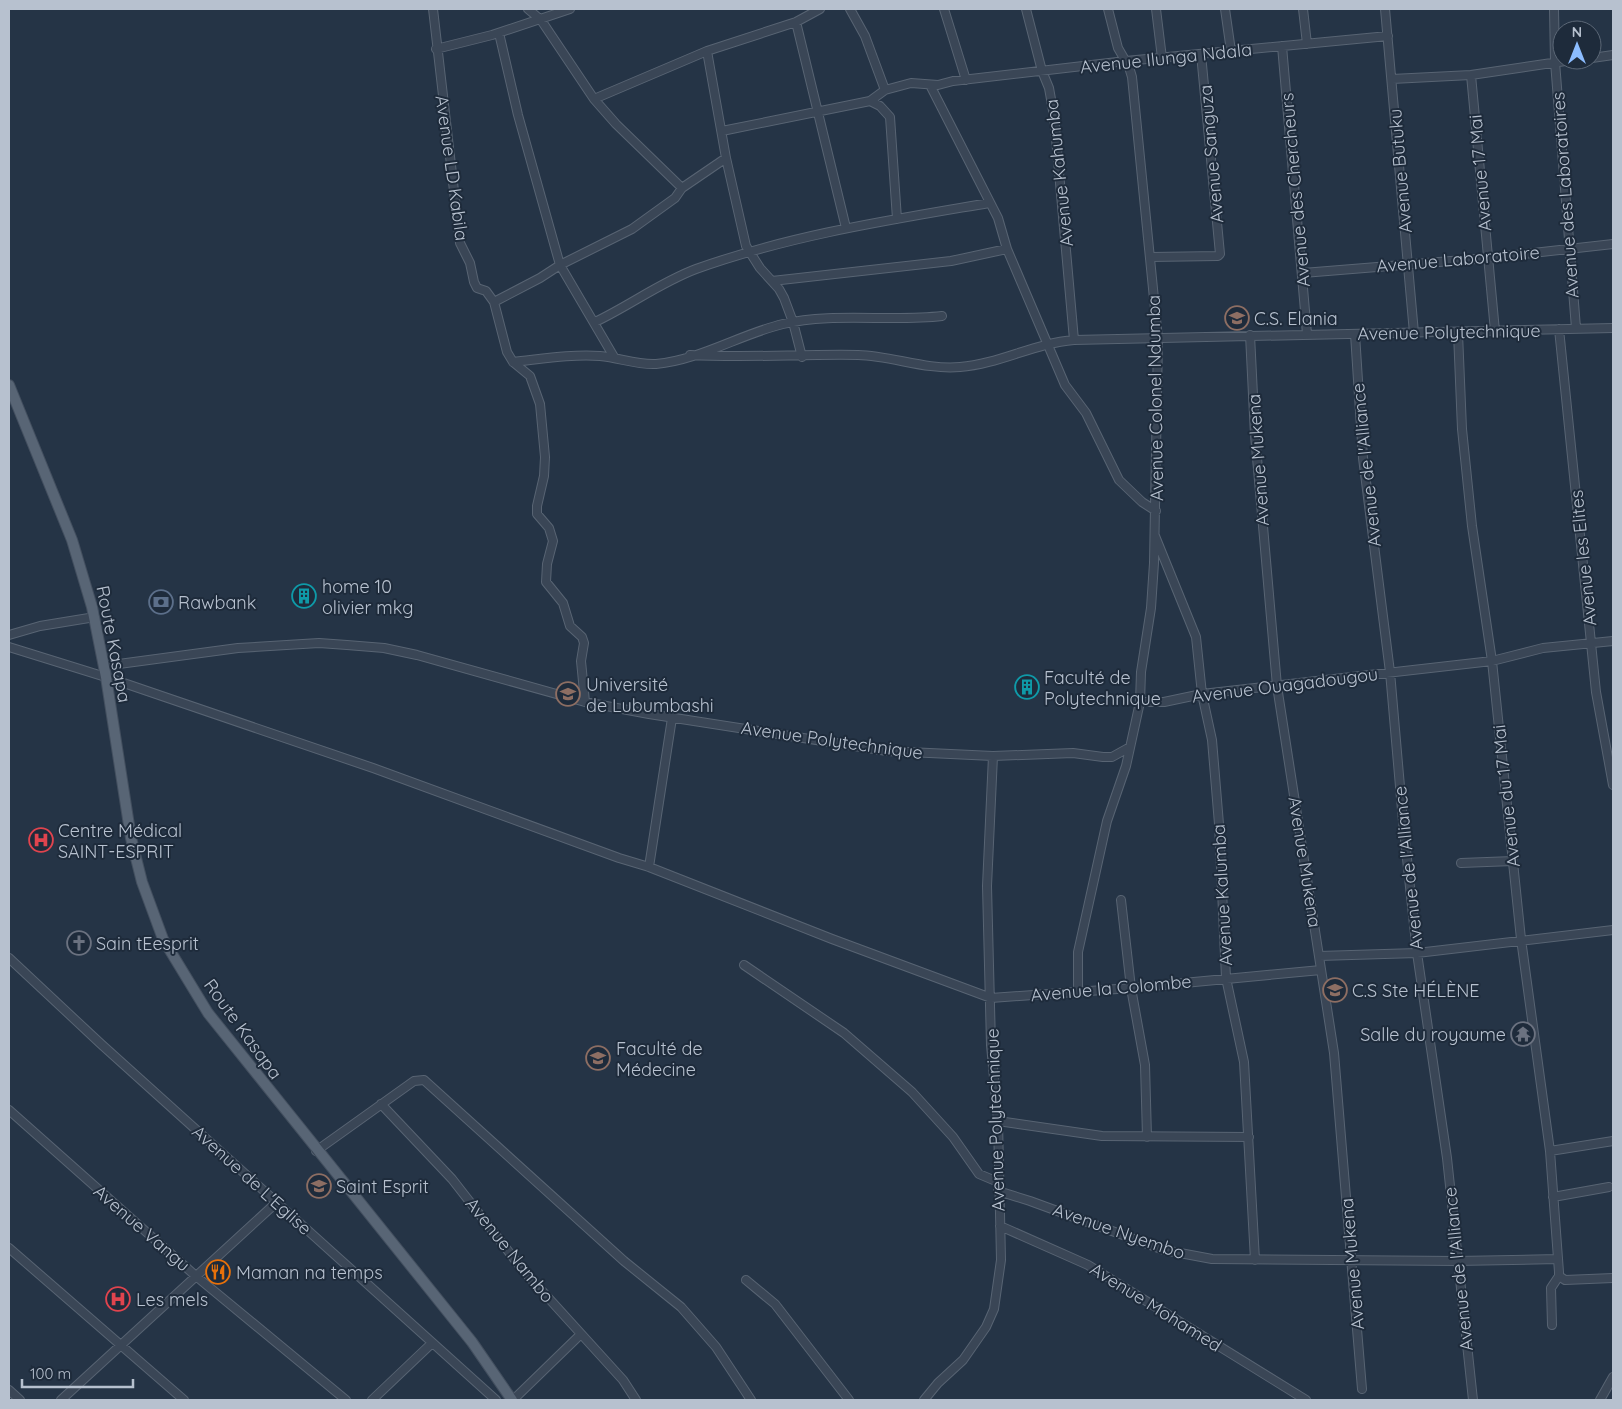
<svg xmlns="http://www.w3.org/2000/svg" width="1622" height="1409" font-family="Quicksand,sans-serif">
  <rect width="100%" height="100%" fill="#253446"/>
  <g fill="none" stroke-linecap="round" stroke-linejoin="round">
    <g stroke="#586473" stroke-width="10">
      <path id="minor" d="M433 9 460 243 470 263 474 282 477 288 486 291 494 302 507 352 513 362 530 376 540 404 545 457 544 476 537 506V514L549 528 553 541 547 564 546 582 563 603 570 626 582 637 584 643 581 661 585 702
        M528 9 541 20 594 99 616 124 682 188
        M850 9 865 36 885 90 911 83 938 85 953 81 1126 61 1388 36
        M944 9 966 80
        M1026 9 1042 71 1049 88 1054 116 1074 340
        M1108 9 1118 48 1129 67 1132 77 1158 339 1154 563 1151 608 1141 672 1140 702
        M1156 9 1162 58
        M1225 9 1231 51
        M1303 9 1307 44
        M1385 9 1414 333
        M1554 9 1555 62 1576 328
        M796 22 846 228
        M499 33 518 115 560 265 614 357
        M1282 46 1307 334
        M436 49 492 35 570 9
        M1592 58 1613 55
        M1471 75 1495 331
        M1392 79 1471 75 1572 60
        M930 85 998 218 1007 249 1065 385 1086 413 1119 480 1142 502 1156 511
        M594 99 707 51
        M870 101 880 106 890 117 897 219
        M722 131 870 101 885 90
        M1151 257 1218 256 1220 254 1201 54
        M1303 273 1488 258 1613 244
        M772 281 951 261 1007 249
        M494 302 540 278 560 265 632 229 675 198 682 188 726 158
        M595 322C629 306 661 282 696 269 791 235 890 220 989 203
        M1559 329 1596 692 1613 785
        M1458 333 1462 429 1472 526 1492 661 1521 939 1550 1151 1559 1272V1276L1565 1280 1613 1278
        M1355 334 1363 458 1390 672 1403 821 1417 953 1447 1158 1473 1400
        M1250 335 1255 435 1277 686 1334 1053 1362 1389
        M690 355C746 358 802 354 858 355 893 356 925 370 960 367 999 364 1035 343 1074 340L1613 328
        M802 357 793 322 784 298 779 289 760 268 746 246 726 158 707 51 796 22 820 9
        M513 362C542 359 571 354 600 356 620 358 637 365 656 364 700 360 741 334 783 324 832 312 891 322 942 316
        M1155 536 1196 637 1202 694 1212 740 1219 824 1226 978 1244 1062 1255 1260
        M9 635 40 626 95 617
        M9 647 112 679 373 768 619 858 649 867 832 939 991 998 1131 988 1321 970
        M104 666 238 648 319 643 347 645 384 648 417 655 585 702 649 714 887 751 993 756 1073 753 1103 757H1112L1130 747
        M1461 863 1513 861
        M649 867 672 718
        M1121 900 1131 988 1145 1065 1147 1137
        M1319 956 1417 953 1613 930
        M9 958 101 1044 496 1400
        M744 965 844 1033 912 1092 953 1137 979 1174 998 1182
        M1078 990V952L1107 821 1126 766 1140 702H1164L1202 694 1492 661 1543 648 1613 641
        M381 1104 452 1179 523 1270 623 1380 636 1400
        M9 1110 197 1277 346 1400
        M998 1121 1102 1136 1249 1137
        M316 1151 414 1081 424 1080 624 1261 681 1307 716 1347 751 1400
        M1550 1151 1613 1141
        M998 1191 1030 1201 1164 1250 1212 1259 1457 1261 1558 1259
        M1553 1197 1609 1187
        M1000 1226 1088 1265 1306 1400
        M9 1248 184 1400
        M746 1280 775 1304 849 1400
        M1552 1325 1551 1288 1559 1276
        M9 1390 20 1400
        M61 1400 277 1202
        M372 1400 432 1343
        M513 1400 581 1334
        M924 1400 938 1383 963 1360 986 1327 994 1309 1001 1260 998 1121 991 1045 987 886 993 756
        M1600 1400 1613 1377"/>
    </g>
    <g stroke="#434f5f" stroke-width="12">
      <path id="major" d="M9 385 72 540 92 607 106 677 131 838 142 882 163 939 208 1013 472 1342 512 1400"/>
    </g>
    <use href="#minor" stroke="#3a4656" stroke-width="8"/>
    <use href="#major" stroke="#586575" stroke-width="10"/>
  </g>
  <defs>
    <g id="school-ring" transform="scale(1.25)"><circle r="9.5" fill="#1e2b3b" stroke="#8d6e63" stroke-width="1.5"/><path d="M0-5L7-2L0 1L-7-2ZM-4 1L0 2.5L4 1V4Q0 6-4 4Z" fill="#8d6e63"/></g>
    <g id="building-ring" transform="scale(1.25)"><circle r="9.5" fill="#1e2b3b" stroke="#0f9aa8" stroke-width="1.5"/><path d="M-4-6H4V6H1V3H-1V6H-4ZM-2.5-4.3h1.7v1.8h-1.7ZM.8-4.3h1.7v1.8H.8ZM-2.5-1h1.7V.8h-1.7ZM.8-1h1.7V.8H.8Z" fill="#0f9aa8"/></g>
    <g id="bank-ring" transform="scale(1.25)"><circle r="9.5" fill="#1e2b3b" stroke="#5c6f8a" stroke-width="1.5"/><path d="M-6-4H6V4H-6ZM0-2.3a2.3 2.3 0 1 0 0 4.6a2.3 2.3 0 1 0 0-4.6Z" fill="#5c6f8a"/></g>
    <g id="university-ring" transform="scale(1.25)"><circle r="9.5" fill="#1e2b3b" stroke="#8d6e63" stroke-width="1.5"/><path d="M0-5L7-2L0 1L-7-2ZM-4 1L0 2.5L4 1V4Q0 6-4 4Z" fill="#8d6e63"/></g>
    <g id="hospital-ring" transform="scale(1.25)"><circle r="9.5" fill="#1e2b3b" stroke="#e0444e" stroke-width="1.5"/><path d="M-5-5h3v3.5h4V-5h3V5h-3V1.5h-4V5h-3Z" fill="#e0444e"/></g>
    <g id="church-ring" transform="scale(1.25)"><circle r="9.5" fill="#1e2b3b" stroke="#6b7280" stroke-width="1.5"/><path d="M-1.2-6h2.4v3.5h3.3v2.4h-3.3V6h-2.4V-.1h-3.3v-2.4h3.3Z" fill="#6b7280"/></g>
    <g id="temple-ring" transform="scale(1.25)"><circle r="9.5" fill="#1e2b3b" stroke="#6b7280" stroke-width="1.5"/><path d="M0-6L5-2H3V0L6.5 2.5H4V6H1.5V3h-3V6H-4V2.5H-6.5L-3 0V-2H-5Z" fill="#6b7280"/></g>
    <g id="restaurant-ring" transform="scale(1.25)"><circle r="9.5" fill="#1e2b3b" stroke="#e8710a" stroke-width="1.5"/><path d="M-5-6h1v4h1v-4h1v4h1v-4h1v5L-1.5 .5V6h-2V.5L-5-1ZM5-6V6H3V1.5H1.5Q1.5-4 5-6Z" fill="#e8710a"/></g>
  </defs>
  <g fill-rule="evenodd">
    <use href="#school-ring" x="1237" y="318"/>
    <use href="#building-ring" x="304" y="596"/>
    <use href="#bank-ring" x="161" y="602"/>
    <use href="#building-ring" x="1027" y="687"/>
    <use href="#university-ring" x="568" y="694"/>
    <use href="#hospital-ring" x="41" y="840"/>
    <use href="#church-ring" x="79" y="943"/>
    <use href="#school-ring" x="1335" y="990"/>
    <use href="#temple-ring" x="1523" y="1034"/>
    <use href="#university-ring" x="598" y="1058"/>
    <use href="#school-ring" x="319" y="1186"/>
    <use href="#restaurant-ring" x="218" y="1272"/>
    <use href="#hospital-ring" x="118" y="1299"/>
  </g>
  <g text-anchor="middle" dominant-baseline="central" stroke-width="4" stroke-linejoin="round" paint-order="stroke">
    <g font-size="18" fill="#b7c1cf" stroke="#1e2b3b">
      <text transform="translate(1166 58) rotate(-6)">Avenue Ilunga Ndala</text>
      <text transform="translate(1211 154) rotate(-95)">Avenue Sanguza</text>
      <text transform="translate(452 168) rotate(82)">Avenue LD Kabila</text>
      <text transform="translate(1400 171) rotate(-95)">Avenue Butuku</text>
      <text transform="translate(1059 173) rotate(-96)">Avenue Kahumba</text>
      <text transform="translate(1480 173) rotate(-95)">Avenue 17 Mai</text>
      <text transform="translate(1295 190) rotate(-95)">Avenue des Chercheurs</text>
      <text transform="translate(1565 195) rotate(-94)">Avenue des Laboratoires</text>
      <text transform="translate(1458 259) rotate(-5)">Avenue Laboratoire</text>
      <text transform="translate(1449 332) rotate(-1)">Avenue Polytechnique</text>
      <text transform="translate(1155 398) rotate(-91)">Avenue Colonel Ndumba</text>
      <text transform="translate(1258 460) rotate(-94)">Avenue Mukena</text>
      <text transform="translate(1366 465) rotate(-96)">Avenue de l'Alliance</text>
      <text transform="translate(1583 558) rotate(-96)">Avenue les Elites</text>
      <text transform="translate(114 644) rotate(79)">Route Kasapa</text>
      <text transform="translate(1285 685) rotate(-7)">Avenue Ouagadougou</text>
      <text transform="translate(832 740) rotate(8)">Avenue Polytechnique</text>
      <text transform="translate(1506 796) rotate(-96)">Avenue du 17 Mai</text>
      <text transform="translate(1305 862) rotate(81)">Avenue Mukena</text>
      <text transform="translate(1408 868) rotate(-96)">Avenue de l'Alliance</text>
      <text transform="translate(1222 895) rotate(-93)">Avenue Kalumba</text>
      <text transform="translate(1111 988) rotate(-5)">Avenue la Colombe</text>
      <text transform="translate(243 1029) rotate(54)">Route Kasapa</text>
      <text transform="translate(995 1120) rotate(-92)">Avenue Polytechnique</text>
      <text transform="translate(252 1180) rotate(42)">Avenue de L'Eglise</text>
      <text transform="translate(142 1228) rotate(41)">Avenue Vangu</text>
      <text transform="translate(1119 1231) rotate(19)">Avenue Nyembo</text>
      <text transform="translate(510 1250) rotate(51)">Avenue Nambo</text>
      <text transform="translate(1352 1264) rotate(-95)">Avenue Mukena</text>
      <text transform="translate(1458 1269) rotate(-96)">Avenue de l'Alliance</text>
      <text transform="translate(1156 1307) rotate(32)">Avenue Mohamed</text>
    </g>
    <g font-size="18" fill="#b7c1cf" stroke="#1e2b3b" text-anchor="start">
      <text x="1254" y="318">C.S. Elania</text>
      <text x="322" y="586">home 10<tspan x="322" dy="21">olivier mkg</tspan></text>
      <text x="178" y="602">Rawbank</text>
      <text x="1044" y="677">Faculté de<tspan x="1044" dy="21">Polytechnique</tspan></text>
      <text x="586" y="684">Université<tspan x="586" dy="21">de Lubumbashi</tspan></text>
      <text x="58" y="830">Centre Médical<tspan x="58" dy="21">SAINT-ESPRIT</tspan></text>
      <text x="96" y="943">Sain tEesprit</text>
      <text x="1352" y="990">C.S Ste HÉLÈNE</text>
      <text x="1506" y="1034" text-anchor="end">Salle du royaume</text>
      <text x="616" y="1048">Faculté de<tspan x="616" dy="21">Médecine</tspan></text>
      <text x="336" y="1186">Saint Esprit</text>
      <text x="236" y="1272">Maman na temps</text>
      <text x="136" y="1299">Les mels</text>
    </g>
  </g>
  <rect width="1622" height="1409" fill="none" stroke="#b7c1cf" stroke-width="20"/>
  <g transform="translate(1577 45)"><circle r="24" fill="#1e2b3b" stroke="#5b6776"/>
  <path d="M0-4L9 19L0 12L-9 19Z" fill="#8cbdff"/>
  <text y="-8" font-size="14" font-weight="bold" text-anchor="middle" fill="#b7c1cf">N</text>
  </g>
  <path d="M22 1379v8h111v-8" fill="none" stroke="#b7c1cf" stroke-width="2.5"/>
  <text x="30" y="1379" font-size="15" fill="#b7c1cf" stroke="#1e2b3b" stroke-width="4" paint-order="stroke">100 m</text>
</svg>
